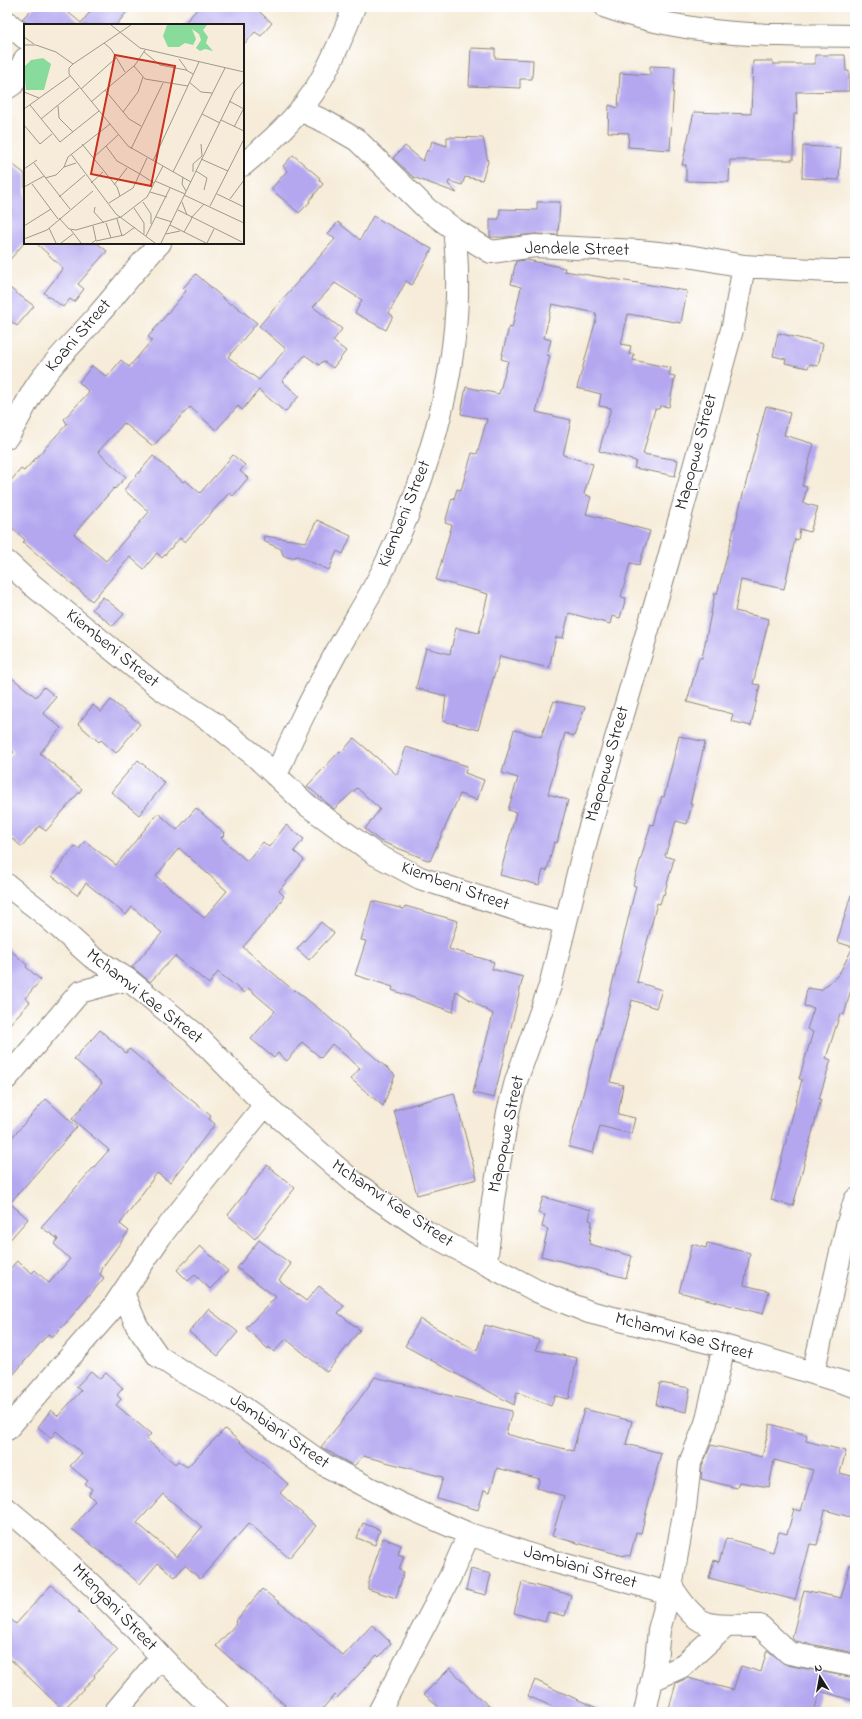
<svg xmlns="http://www.w3.org/2000/svg" width="862" height="1719" font-family="'Indie Flower',sans-serif">
  <rect width="100%" height="100%" fill="#fff"/>
  <filter id="ink" filterUnits="userSpaceOnUse"><feTurbulence type="fractalNoise" baseFrequency=".025" numOctaves="2"/><feDisplacementMap in="SourceGraphic" scale="8" xChannelSelector="R" yChannelSelector="G"/><feConvolveMatrix kernelMatrix="1 2 1 2 8 2 1 2 1" color-interpolation-filters="sRGB"/></filter>
  <filter id="wash" filterUnits="userSpaceOnUse"><feTurbulence type="fractalNoise" baseFrequency=".012" numOctaves="4" result="noise"/><feDisplacementMap in="SourceGraphic" scale="16" xChannelSelector="R" yChannelSelector="G"/><feGaussianBlur stdDeviation="0.9" result="paint"/><feColorMatrix in="noise" values="0 0 0 0 0 0 0 0 0 0 0 0 0 0 0 0 0 1.4 0 .05"/><feComposite in="paint" operator="in"/></filter>
  <g filter="url(#wash)">
    <rect width="100%" height="100%" fill="#f6ecd9"/>
    <g id="blocks">
      <path fill="#b4a7f0" fill-rule="evenodd" d="M34 7H62L81 23 94 7H131L116 25H29L22 19Z
        M199 7H254L272 23 261 36 255 32 243 45V25H183Z
        M471 48 495 49V58L533 60 532 79H520V88L469 86Z
        M815 55H845L846 71H849V91L796 92 797 114H794L793 160H730L729 182 686 181V165H682L694 112 751 114 753 61H773V64H815Z
        M650 66 675 67 670 150 628 147 629 133 608 132 609 105 618 108 620 73 650 75Z
        M447 137 483 138 488 162 482 180 465 177 462 185 449 181 448 184 457 193 413 177 393 158 405 146 423 161 427 150 429 151 432 141 447 146Z
        M803 146 841 148 839 180 802 178Z
        M293 155 320 178 319 180 323 184 309 201 310 202 299 213 271 189 287 171 283 166Z
        M7 160 25 174V242L7 263Z
        M537 202H560L558 235 535 234 505 237H490V219H499L500 209 537 210Z
        M373 216 432 249 412 285 406 281 389 313 393 316 386 330 355 313 362 300 335 283 313 307 342 329 333 341 346 351 333 368 323 361 319 365 305 355 282 381 299 396 285 412 259 390 242 410 238 406 216 430 190 407 153 446 124 423 98 452 126 477 115 489 114 488 74 534 106 561 149 512 124 490 153 456 183 482 185 480 200 493 233 455 245 465 240 471 248 478 233 496 229 493 185 542 180 538 162 558 157 553 144 569 130 557 92 601 23 542 25 540 7 523V485L21 469 24 471 67 424 64 419 89 392 79 382 92 366 107 377 121 360 129 367 152 340 148 337 186 291 183 288 196 274 231 305 232 303 257 323 228 357 259 380 286 349 259 326 335 239 328 234 338 222 360 240Z
        M36 243H97L107 251 78 284 84 289 74 302 70 299 63 307 44 293 63 268Z
        M527 260 565 268 564 271 687 291 681 323 628 314 621 344 631 346 629 354H634L633 360 671 368 669 375 675 376 669 407 660 406 659 409H655L643 454 678 460 675 476 634 468 636 461 599 451 611 408 599 406 601 394 577 388 597 316H595L596 313 552 304 544 338 551 340 547 355 550 356 536 412 571 420 563 455 593 464 584 494 591 497 586 514 650 531 639 565 630 563 621 597 626 598 620 618 612 616 610 624 569 613 563 638 556 637 549 668 500 656 478 730 443 721 446 696 416 688 426 648 450 654 456 628 479 633 488 594 436 580 452 525 445 523 452 498 454 499 457 489 461 490 472 453 477 454 487 419 461 414 466 387 499 394 508 361 501 359 509 327 512 328 521 287 511 284 516 261Z
        M7 286 34 306 17 326 7 318Z
        M778 333 823 344 818 366 810 364 808 368 785 363 786 359 773 356Z
        M766 406 790 413 784 435 814 444 802 486 807 487 803 503 818 507 810 532 800 529 798 540 795 539 784 589 741 580 735 611 769 619 753 684 760 685 751 726 731 721 733 714 687 702 699 658H702L715 593 717 594Z
        M317 520 351 536 343 554 337 551 329 570 297 556 292 558 287 557 283 555 281 549 263 541 264 536 306 542Z
        M103 597 124 614 113 626 92 609Z
        M7 674 36 697 44 687 56 697 43 713 61 728 40 753 82 789 46 831 39 826 22 847 7 834V760L14 752 7 746Z
        M111 700 140 724 116 753 101 740 99 742 78 724 93 705 101 712Z
        M554 701 585 707 574 736 565 733 548 794 568 800 557 843 554 842 547 871 543 870 539 885 500 875 516 812 508 810 518 778 502 773 514 730 541 737Z
        M679 736 705 742 690 804H692L687 824 676 821 665 856 674 859 664 895 663 894 660 904 657 903 637 982 662 990 656 1008 632 1000 610 1082 623 1085 618 1114 635 1118 631 1134 600 1126 593 1153 569 1147 612 985 636 886 633 885 651 824 654 825 662 796 664 797Z
        M354 738 397 775 406 747 467 766 465 773 484 780 477 800 460 794 430 861 380 841 365 829 380 809 357 788 334 809 307 786 340 751 342 752Z
        M138 760 165 783 139 815 111 792Z
        M196 808 225 834 221 838 247 861 263 842 269 847 286 825 304 839 294 851 304 860 279 891 284 896 274 912 243 947 294 991 295 990 318 1008 395 1075 383 1106 351 1079 360 1068 332 1044 321 1058 302 1042 287 1061 278 1053 274 1058 251 1039 275 1011 248 988 244 993 218 972 209 984 175 956 150 982 132 967 162 933 132 907 126 915 86 883 77 895 52 876 75 846 79 849 85 841 116 865 158 813 177 830ZM179 848 227 891 204 918 156 876Z
        M851 895 855 896V975L844 1015 840 1014 826 1058 831 1060 819 1099H821L793 1206 771 1200 802 1079H799L813 1032 807 1029 814 1008 804 1006 807 988 821 990 834 979 839 974 853 947 837 942Z
        M372 901 404 909 405 906 458 921 449 949 494 962 492 969 523 977 494 1098 473 1093 493 1014 456 991 453 1012 392 990 393 987 355 975 366 941 361 940Z
        M321 922 334 933 309 960 297 949Z
        M7 947 27 965 26 967 41 980 25 998 30 1002 7 1027Z
        M100 1030 126 1053 129 1049 211 1116 209 1119 215 1124 170 1182 157 1173 120 1224 129 1231 101 1269 102 1271 100 1274 104 1278 65 1324 52 1337 48 1334 7 1382V1272L17 1261 32 1273 35 1270 49 1283 70 1259 54 1244 58 1239 41 1227 109 1150 72 1119 102 1083 74 1059Z
        M454 1093 477 1179 417 1195 394 1110Z
        M46 1099 77 1127 10 1203 28 1219 7 1243V1143Z
        M267 1165 295 1188 255 1239 228 1215Z
        M543 1197 591 1210 589 1220 592 1221 589 1244 632 1256 626 1278 541 1256 548 1229 542 1227 545 1215 538 1213Z
        M259 1240 291 1264 279 1280 306 1301 319 1286 344 1306 338 1313 360 1330 327 1372 286 1339 274 1352 269 1347 268 1349 246 1328 276 1297 237 1268Z
        M707 1243 750 1253 744 1285 769 1291 763 1314 679 1292 692 1244 706 1248Z
        M200 1246 228 1271 210 1289 195 1275 188 1281 177 1270Z
        M208 1309 238 1332 218 1356 189 1332Z
        M420 1319 477 1351 485 1325 539 1340 536 1350 577 1358 569 1399 555 1396 551 1406 517 1392 514 1405 405 1346Z
        M91 1371 100 1379 106 1373 123 1388 117 1395 121 1399 116 1405 151 1434 146 1439 175 1464 178 1461 187 1467 225 1429 288 1484 280 1493 316 1526 289 1558 249 1523 200 1579 185 1565 175 1577 158 1563 140 1584 107 1556V1557L72 1529 95 1500 88 1495 92 1489 85 1484 88 1481 70 1466 82 1453 56 1431 51 1438 38 1427 51 1410 58 1416 81 1391 76 1387ZM163 1494 202 1527 177 1557 137 1523Z
        M375 1377 512 1411 506 1434 573 1451 584 1409 632 1421 626 1444 661 1453 641 1533 636 1532 630 1556 624 1555V1556L552 1536 564 1496 537 1488 540 1479 497 1468 490 1492 484 1490 478 1510 437 1498 443 1477 363 1456 354 1466 321 1447 358 1401Z
        M660 1383 690 1388 686 1412 656 1405Z
        M770 1424 807 1435 806 1441 846 1451 840 1473 855 1477V1500L850 1517 825 1510 817 1545 810 1544 795 1600 709 1578 714 1560 719 1562 726 1538 773 1552 779 1532 787 1534 794 1509 801 1511 813 1470 774 1460 769 1487 739 1482 737 1488 701 1479 702 1466 711 1445 762 1457Z
        M363 1523 380 1530 375 1545 357 1538Z
        M383 1538 401 1545 398 1554 404 1556 399 1570 404 1572 396 1598 368 1589V1583Z
        M850 1565 855 1566V1653L795 1641 792 1638 804 1590 841 1598Z
        M471 1569 491 1574 486 1595 466 1590Z
        M522 1582 571 1595 565 1616 548 1612 545 1622 514 1613Z
        M51 1585 80 1611 78 1612 118 1650 94 1675 95 1677 63 1710 7 1656V1616L16 1624Z
        M262 1589 312 1628 343 1656 372 1625 391 1643 379 1657 377 1655 337 1698 334 1695 320 1712H280L285 1705 216 1646 236 1624 235 1622Z
        M767 1650 787 1665 855 1678V1701L820 1691 814 1712H668L676 1683 688 1678 733 1690 741 1666 761 1672Z
        M450 1668 475 1694 496 1712H444L424 1694Z
        M535 1680 556 1690 606 1712H565L528 1696Z"/>
    </g>
  </g>
  <g filter="url(#ink)">
    <use href="#blocks" fill-opacity="0" stroke="#89847a" stroke-width="1"/>
    <g fill="none" stroke-linecap="round" stroke-linejoin="round">
      <g stroke="#89847a" stroke-width="24">
        <path id="street" d="M606 7C659 26 725 35 782 35 806 36 831 35 855 36
          M7 22 25 38
          M7 88 13 84 25 59
          M300 110 326 122 357 140 428 210 454 229 491 252 535 246 638 251 688 256 744 266 829 271H855
          M243 165C268 144 294 121 313 93 330 67 343 36 354 7
          M7 437C21 418 28 395 43 377 60 355 80 336 98 315 119 291 138 266 160 243
          M7 562 31 584 161 689 215 724 255 756 307 805 375 854 420 878 521 911 565 923
          M276 776C293 733 315 692 337 651 352 624 369 598 383 570 434 465 468 345 454 229
          M7 885 43 913 92 957 127 979 194 1033 265 1105 355 1183 428 1233 537 1291 589 1312 724 1346 855 1386
          M7 1078 80 992 127 979
          M486 1264 493 1200 508 1112 516 1081 550 986 587 837 668 561 733 326 744 266
          M123 1293 137 1326 158 1356 181 1371 224 1394 325 1465 398 1503 469 1534 537 1557 669 1593
          M813 1373 847 1226 855 1200
          M7 1429 112 1309 160 1237 195 1192 265 1105
          M7 1509C46 1541 83 1576 119 1612 152 1646 182 1681 217 1712
          M671 1586C702 1635 709 1624 760 1626L789 1653 855 1666
          M652 1680 681 1667 725 1627
          M115 1712 161 1657
          M379 1712 450 1577 469 1534
          M645 1712 656 1661 659 1630 672 1582 685 1508 690 1463 706 1423 724 1346"/>
      </g>
      <use href="#street" stroke="#fff" stroke-width="22"/>
    </g>
  </g>
  <g text-anchor="middle" dominant-baseline="central" stroke-width="3" stroke-linejoin="round" paint-order="stroke">
    <g font-size="18" fill="#1c1c1c" stroke="#fff">
      <text transform="translate(577 250) rotate(1)">Jendele Street</text>
      <text transform="translate(79 336) rotate(-49)">Koani Street</text>
      <text transform="translate(697 452) rotate(-75)">Mapopwe Street</text>
      <text transform="translate(405 514) rotate(-68)">Kiembeni Street</text>
      <text transform="translate(112 649) rotate(39)">Kiembeni Street</text>
      <text transform="translate(608 764) rotate(-74)">Mapopwe Street</text>
      <text transform="translate(455 887) rotate(20)">Kiembeni Street</text>
      <text transform="translate(144 997) rotate(38)">Mchamvi Kae Street</text>
      <text transform="translate(507 1134) rotate(-78)">Mapopwe Street</text>
      <text transform="translate(392 1204) rotate(34)">Mchamvi Kae Street</text>
      <text transform="translate(684 1337) rotate(15)">Mchamvi Kae Street</text>
      <text transform="translate(279 1432) rotate(35)">Jambiani Street</text>
      <text transform="translate(580 1568) rotate(16)">Jambiani Street</text>
      <text transform="translate(114 1608) rotate(46)">Mtengani Street</text>
    </g>
  </g>
  <g transform="translate(24 24)">
    <rect width="220" height="220" fill="#f6ecd9"/>
    <path d="M143 1H183L179 6 184 13 182 19 189 27 181 25 176 27 172 24 177 16 175 10 168 5 172 15 169 21 161 19 155 23H144L139 12ZM19 34 27 40 20 66H2L0 43 7 36Z" fill="#89db9b"/>
    <path fill="none" stroke="#9f998d" stroke-width="1" d="M87 1 116 24 220 48M107 1 49 40 45 44V50L104 122 167 158M0 13 10 20M80 19 87 25 101 48M0 21H12L32 28 49 40M120 28 136 41 162 46 169 50M155 35 163 46M110 42 121 55 164 62M165 58 177 68 188 69M57 65 92 34M81 66 105 95 117 102M0 68 15 74M205 77 220 85M67 78 111 41 121 26M6 81 36 118 75 87M34 82 35 94 49 108M0 85 46 52M99 88 114 68 119 53M178 90 196 99M17 95 55 64M197 96 220 107M0 101 16 120 28 110M210 103 220 84M58 120 93 163 96 172M82 122 93 137 116 150M107 125 139 59M47 130 92 190 131 219M69 134 94 111M177 135 204 147M129 137 175 38M10 139 46 185M40 143 52 139M0 145 13 136M172 147 183 154 180 166M149 148 201 44M169 148V140L178 132 177 120M116 150 130 159M159 153 158 160 162 167M21 154 32 151 40 143 44 133 86 100M131 157 161 170M67 159 79 148M8 160 34 195M90 161 103 144M0 163 20 152M126 168 143 173M193 170 220 183M160 171 220 199M35 173 61 151M206 175 220 156M119 178 127 190V200M158 178 163 191M85 179 109 164 123 134M186 182 220 115M71 183 70 188 80 199M110 184 120 199V210M154 186 218 218M132 193 148 198M35 194 45 205 52 206 97 193 123 173 139 142M167 194 180 180M93 195 98 212M82 199 87 214M146 201 182 219M0 202 27 185M25 204 32 219M47 206 57 219M160 208 168 194M142 210 156 207M122 212 146 164M0 215 23 206 69 167M72 217 100 211 111 203M37 219 49 210M68 219 72 216 69 202M137 219 211 67 220 57M183 219 190 205"/>
    <path fill="#c8321e" fill-opacity="0.15" stroke="#c8321e" stroke-width="2" d="M91 31 151 42 127 162 67 150Z"/>
    <rect width="220" height="220" fill="none" stroke="#1c1c1c" stroke-width="2"/>
  </g>
  <rect width="862" height="1719" fill="none" stroke="#fff" stroke-width="24"/>
  <g transform="translate(820 1677) rotate(349)" stroke="#ffffff" stroke-width="3" paint-order="stroke">
  <path d="M0-3L7 15L0 10L-7 15Z" fill="#1c1c1c"/>
  <text y="-6" font-size="11" font-weight="bold" text-anchor="middle" fill="#1c1c1c">N</text>
  </g>
</svg>
